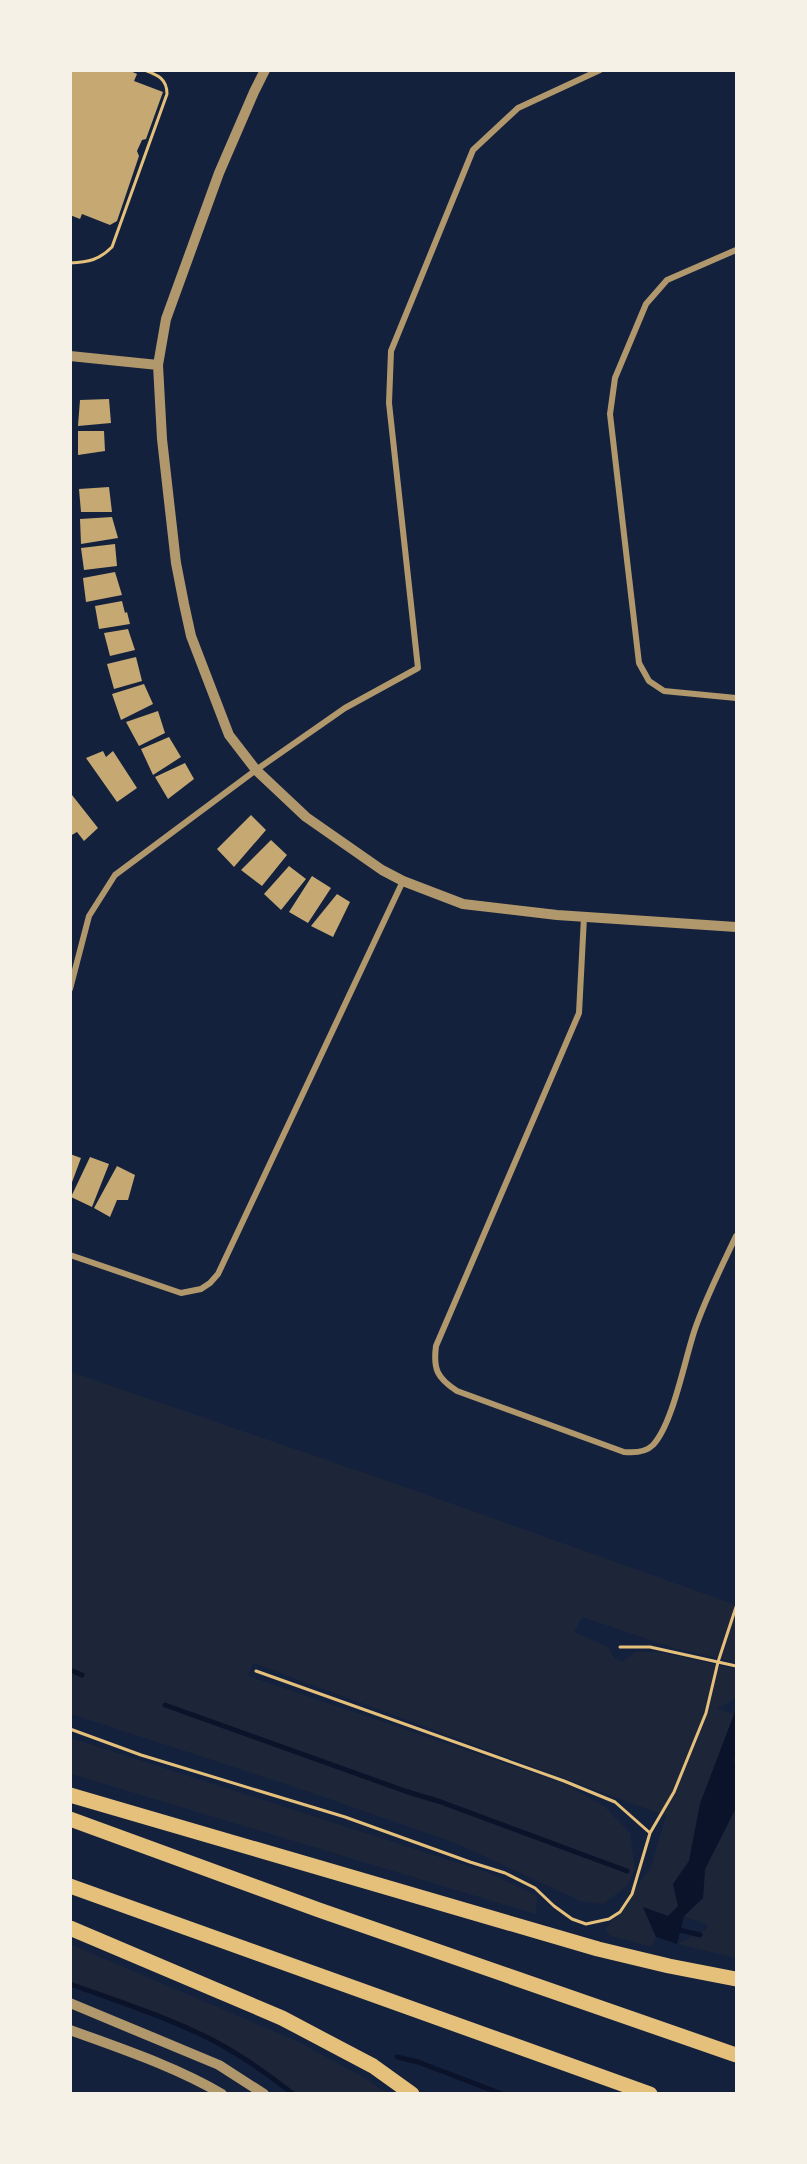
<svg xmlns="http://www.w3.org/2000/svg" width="807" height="2164" font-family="'Work Sans',sans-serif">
  <rect width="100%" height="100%" fill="#14213d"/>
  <path fill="#1d2539" d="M71 1372 405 1487 736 1605V1662L677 1649 582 1617 574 1632 608 1647 614 1658 622 1662 635 1652H658L736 1669V1698L717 1709 734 1714 700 1804 689 1861 673 1884 678 1906 668 1916 643 1908 656 1937 651 1947 611 1936 605 1930 651 1867 666 1816 253 1663 248 1676 565 1784 605 1807 630 1833 635 1869 627 1886 603 1904 580 1901 458 1844 295 1787 71 1714Z
    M71 1738 489 1873 537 1896 536 1914 71 1774Z
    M736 1808V1958L677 1944 706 1930 708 1925 684 1916 703 1898 705 1869Z
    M70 1944 297 2041 365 2078 386 2093H289C229 2039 145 2014 71 1985Z"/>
  <path fill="#0b132b" d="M736 1709V1754L734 1760 736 1765V1808L705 1869 703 1898 684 1916 677 1944 656 1937 643 1907 668 1916 678 1906 673 1884 689 1861 700 1804Z"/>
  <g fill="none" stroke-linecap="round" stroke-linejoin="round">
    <path stroke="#0b132b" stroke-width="5" d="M70 1670 82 1675
      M165 1705 405 1791 441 1802 627 1871
      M676 1929 700 1935
      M70 1984C120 2002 170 2018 216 2042 244 2057 269 2075 293 2094
      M397 2057 418 2062 502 2094"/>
  </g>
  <path fill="#c6a872" d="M70 70H128L137 74 134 81 163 92 146 139 142 140 137 151 139 156 117 221 110 225 82 214 80 219 70 215Z
    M109 399 111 423 78 426 80 400Z
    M78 431H104L105 451 78 455Z
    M109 487 112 512H81L79 489Z
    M112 517 118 538 81 544 80 519Z
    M115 544 117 566 84 570 81 548Z
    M115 572 122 595 86 602 83 578Z
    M122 601 125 613 127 612 130 624 99 629 95 606Z
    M128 629 135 650 110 656 104 633Z
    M136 657 142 681 114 689 107 664Z
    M144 684 153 704 121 720 112 694Z
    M158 711 165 733 139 746 126 722Z
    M169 737 181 757 153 775 141 749Z
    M103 751 106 757 113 751 137 788 117 802 86 758Z
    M185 763 194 779 168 799 155 777Z
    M72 795 98 828 84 841 77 832 70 836V796Z
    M251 815 266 830 234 867 217 849Z
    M271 840 287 855 262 886 241 870Z
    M289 866 306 879 281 910 264 894Z
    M312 876 331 888 308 923 289 912Z
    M337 894 350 902 333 937 311 926Z
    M70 1154 81 1158 71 1185H70Z
    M90 1157 109 1164 92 1207 71 1197Z
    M117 1166 135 1175 128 1200H117L110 1217 94 1208Z"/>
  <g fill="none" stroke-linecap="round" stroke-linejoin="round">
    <path stroke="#e5c07b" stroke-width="3" d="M70 263C89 262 99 260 112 247L167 94C167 78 157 75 144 70
      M620 1647H650L736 1666
      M70 1729 141 1755 345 1817 470 1862 505 1873 535 1888 554 1906 572 1919 586 1924 609 1919 620 1912 632 1894 650 1833 615 1802 564 1781 256 1671
      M650 1833 674 1792 706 1713 718 1662 736 1607"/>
    <path stroke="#b1986c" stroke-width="6" d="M736 250 667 280 646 304 615 378 610 414 639 663 649 681 664 691 736 698
      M584 917 579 1013 436 1346C433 1369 437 1378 457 1391L624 1452C634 1453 645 1453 653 1445 673 1424 685 1358 695 1329 706 1297 722 1266 736 1236
      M70 989 89 916 115 875 256 770 345 708 418 668 389 403 391 351 473 150 518 108 600 70
      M70 1255 181 1293 201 1289 210 1283 218 1274 403 881"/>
    <path stroke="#b1986c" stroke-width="10" d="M265 70 254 92 219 173 166 319 158 365 162 439 176 563 184 604 191 636 229 735 256 770 306 817 382 870 403 881 463 904 557 915 736 927
      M70 356 158 365
      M70 2003 219 2065 264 2094
      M70 2030C122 2049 174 2066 222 2094"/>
    <path stroke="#e5c07b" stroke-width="15" d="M70 1795 598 1949 669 1966 736 1979
      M70 1819 319 1910 736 2055
      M70 1886 650 2094
      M70 1928 282 2018 373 2066 412 2094"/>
  </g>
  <rect width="807" height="2164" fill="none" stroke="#f6f1e7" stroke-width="144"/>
</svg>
